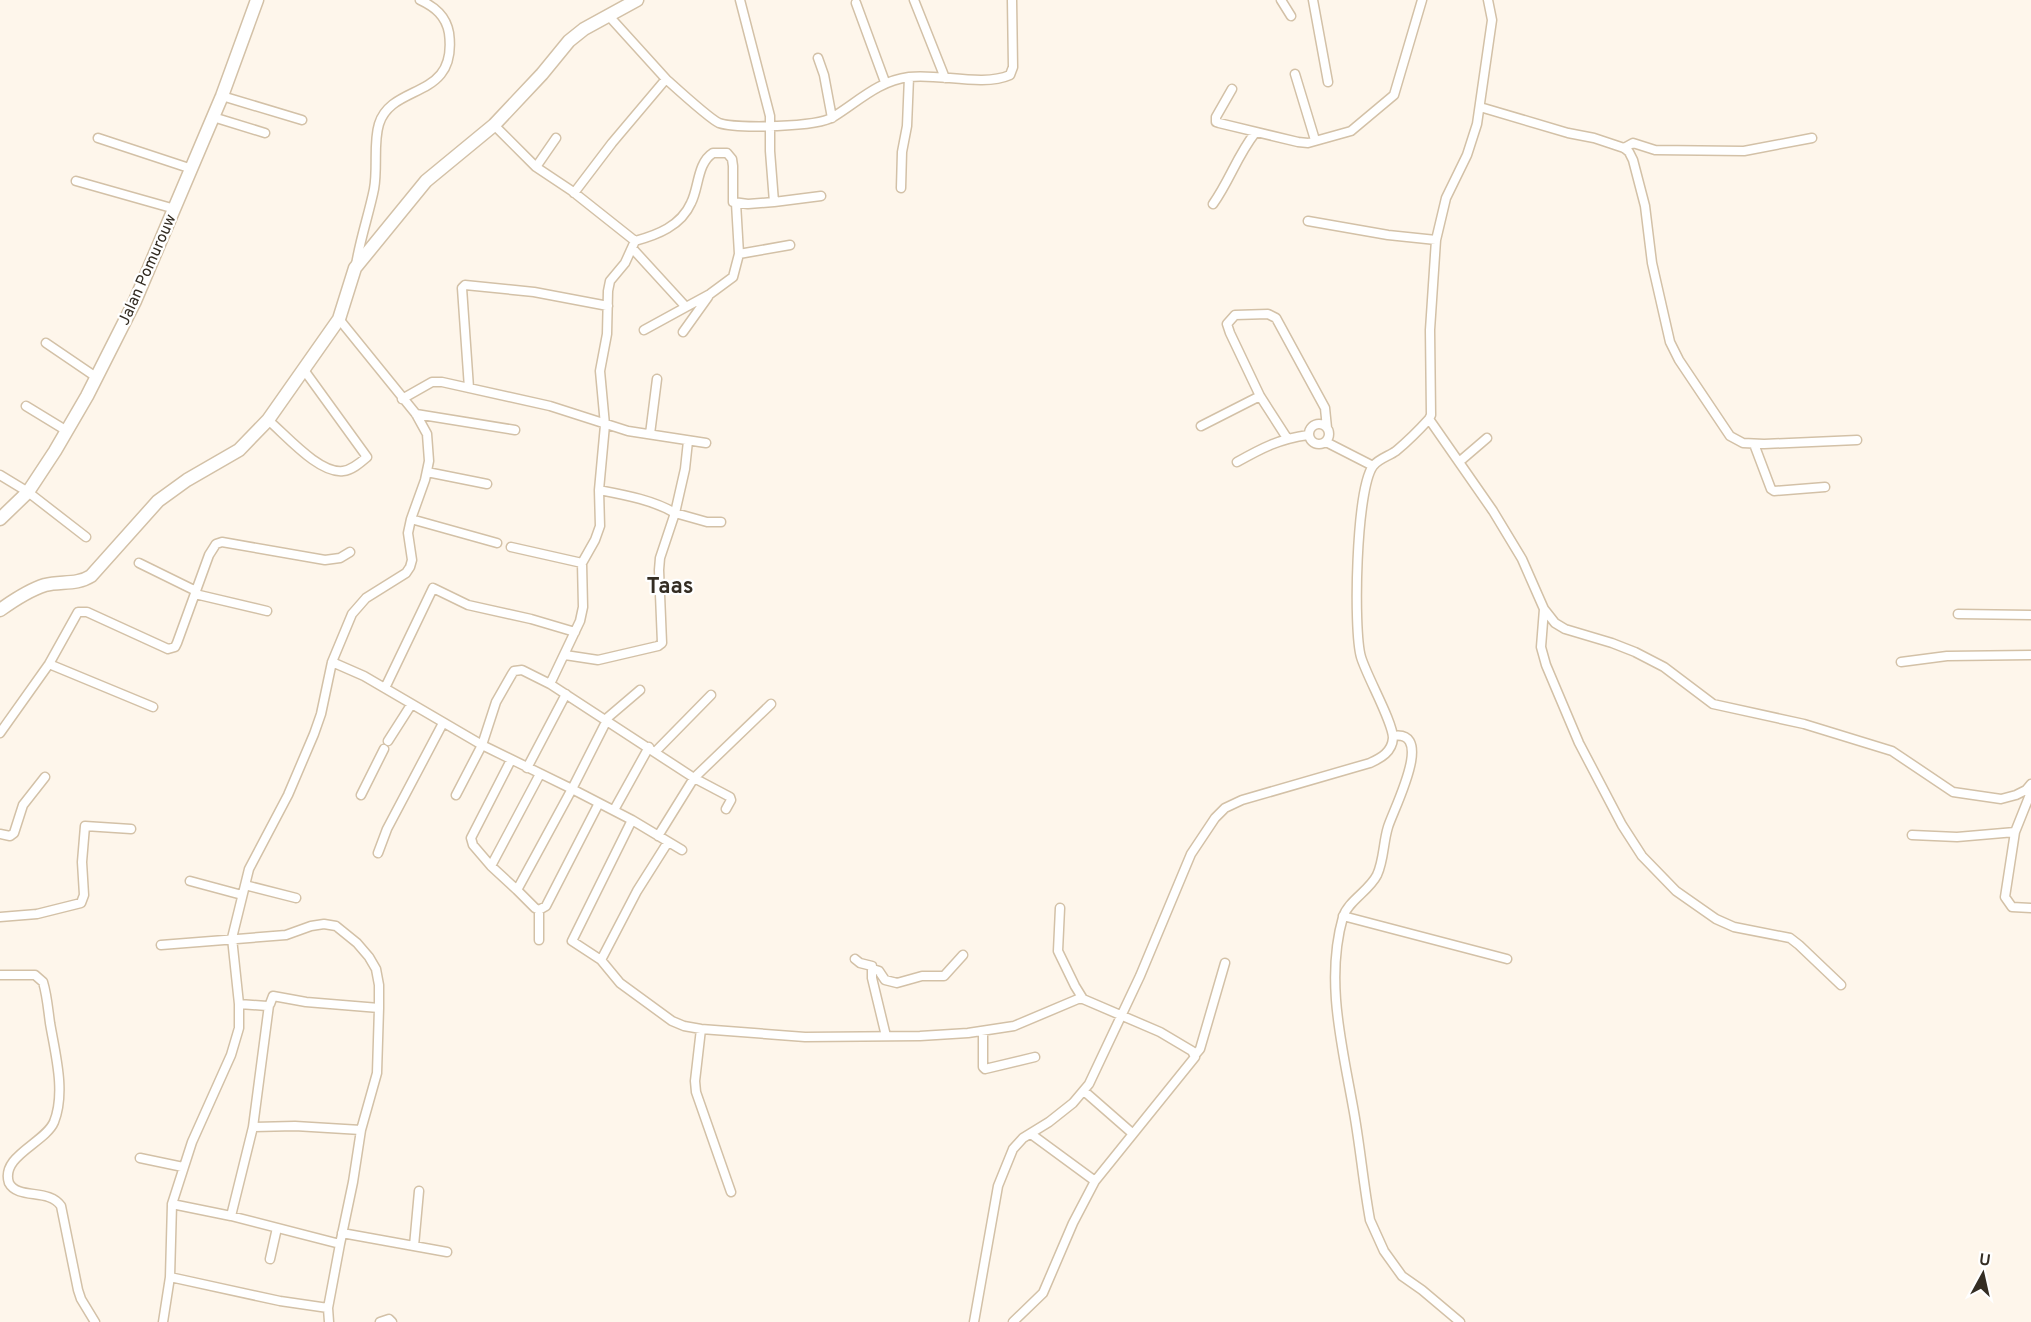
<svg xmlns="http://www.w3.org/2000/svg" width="2031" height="1322" font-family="Overpass,sans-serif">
  <rect width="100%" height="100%" fill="#fef6eb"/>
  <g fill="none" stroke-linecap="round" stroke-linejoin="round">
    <g stroke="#d3c1a7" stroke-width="11">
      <path id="street" d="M914 0 945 78
        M1281 0 1291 16
        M1313 0 1328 82
        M856 3 885 82
        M818 58 824 75 832 118
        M1295 74 1315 140
        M666 79C676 88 710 119 719 123 737 129 818 127 833 117 859 101 878 81 909 77 938 73 983 87 1010 75L1013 67 1012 0
        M1232 89 1216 117V122L1219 123 1298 142 1308 143 1351 131 1394 95 1422 0
        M222 96 302 120
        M1480 107 1568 133 1594 138 1624 148 1629 152 1633 160 1645 206 1652 263 1670 342 1679 360 1730 436 1743 443 1764 444 1857 440
        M213 117 265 133
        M494 125 536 167 572 191 635 241 625 263 610 281 608 291 607 334 600 371 605 425 599 490 600 526 595 540 582 563 583 607 580 621 550 684 694 778 658 836
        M98 138 192 169
        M1624 148 1633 143 1655 150 1744 151 1812 138
        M536 167 556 138
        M76 181 175 209
        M901 188 902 152 907 126 909 77
        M574 193 612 143 666 79 608 15
        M774 202 821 196
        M736 203 739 254
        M1213 204C1230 180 1237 156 1255 133
        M1308 221 1388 235 1436 240
        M635 241C657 235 681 226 691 203 699 188 697 163 713 153H727L732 159 733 166V202L748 204 774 202 770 151V116L740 0
        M632 248 686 307 710 294 733 277 739 254 790 245
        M356 265C360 239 369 214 374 189 378 168 373 143 379 124 392 82 458 101 449 33 446 16 435 7 420 0
        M644 330 686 307
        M683 332 708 297
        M46 343 96 377
        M469 388 462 288 465 285 534 292 608 306
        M402 399 432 382H442L550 406 628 431 706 443
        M26 406 67 431
        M416 414 515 430
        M1429 419 1493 511 1522 559 1544 609 1541 647 1546 665 1579 743 1622 825 1642 856 1676 891 1716 919 1734 927 1790 938 1799 945 1841 985
        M268 420C286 435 319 474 343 471 352 470 360 463 367 457L304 370
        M1309 434a10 10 0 1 1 20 0a10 10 0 1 1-20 0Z
        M1201 426 1260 396
        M650 434 657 379
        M1287 438 1260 396 1230 333 1227 324 1235 315 1268 314 1276 318 1325 408 1327 428
        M688 441 685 469 675 513 707 522H721
        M1326 442 1373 466
        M1754 444 1771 489 1774 491 1825 487
        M1237 462C1262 448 1279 439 1308 435
        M1459 462 1487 438
        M427 472 487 484
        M0 475 28 492 86 537
        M411 519 497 543
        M511 547 582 563
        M139 563 196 591
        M195 594 267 611
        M1544 609 1555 623 1565 629 1612 643 1635 652 1664 667 1713 704 1804 724 1892 751 1953 792 2001 799 2016 795 2026 790 2031 784
        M1958 614 2031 615
        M565 655 598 660 658 646 662 643 659 570 660 558 675 513C653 500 625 495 599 490
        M332 662 364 676 482 745 572 789 517 890 491 866
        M1901 662 1947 656 2031 655
        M49 664 153 707
        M385 688 433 588 468 605 531 619 575 632
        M606 719 640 690
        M607 720 572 789 632 820 572 941 601 960 620 983 672 1021 684 1026 701 1029 805 1037 920 1036 968 1033 1014 1026 1078 999H1083L1160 1032 1192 1051 1195 1057 1095 1181
        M0 733 49 664 78 612H87L168 649 175 647 177 643 209 555 216 544 222 542 325 560 340 558 350 552
        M1393 736C1436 729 1393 810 1388 827 1383 843 1384 860 1377 875 1369 891 1348 901 1343 917 1325 980 1342 1045 1353 1107 1360 1144 1363 1182 1370 1220L1384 1251 1402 1276 1422 1290 1460 1322
        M388 741 411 705
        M656 751 711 695
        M511 760 471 838 473 845 491 866 540 774
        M527 768 566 694
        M2031 792 2015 832 2005 897 2012 907 2031 908
        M361 795 384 749
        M456 795 482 745 496 702 512 674 514 671 522 670 550 684
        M726 809 731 800 730 797 694 778 771 704
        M614 810 649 747
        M632 820 682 850
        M0 834 10 836 14 833 23 805 45 777
        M1912 835 1957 837 2015 832
        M378 853 387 829 443 723
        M190 881 242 895
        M245 885 296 898
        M517 890 535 908 539 910 546 906 599 803
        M1060 908 1058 951 1075 986 1083 999
        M539 910V940
        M1343 916 1507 959
        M0 917 37 914 81 903 84 895 82 862 85 826 131 829
        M161 945 286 935 311 926 324 924 336 926 357 943 369 957 376 969 379 985V1008
        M855 959 860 963 872 966V978L886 1036
        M601 960 637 891 668 842
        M873 969 879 971 885 980 897 983 922 976H944L963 955
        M0 975H35L43 982C47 995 48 1009 50 1023 55 1053 66 1092 54 1122 45 1143 0 1156 9 1183 18 1200 49 1188 61 1206L78 1290 81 1299 95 1322
        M239 1004 267 1006 270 1004 273 996 306 1002 379 1008 377 1073 361 1130 353 1182 340 1244
        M701 1029 695 1081 696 1092 731 1192
        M983 1031V1067L985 1069 1035 1057
        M1195 1055 1200 1049 1225 963
        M1084 1091 1132 1133
        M253 1127 295 1126 361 1130
        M140 1158 183 1167
        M172 1204 192 1142 231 1055 239 1028V1004L232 938 249 869 288 795 314 734 321 714 332 662 352 614 366 598 406 573 410 567 412 560 408 533 411 519 425 480 429 461 427 434 416 414 339 319
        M231 1216 253 1127 269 1005
        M342 1233 447 1252
        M414 1246 419 1191
        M270 1259 277 1228
        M170 1277 280 1301 328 1308
        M163 1322 170 1277 172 1204 231 1216 340 1244 328 1308 329 1322
        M380 1322 389 1319 392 1322
        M974 1322 998 1186 1013 1149 1023 1138 1049 1122 1073 1103 1089 1084 1140 976 1191 854 1215 818 1225 808 1242 800 1370 763C1381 758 1392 752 1393 738 1393 722 1367 677 1361 657 1353 629 1356 489 1373 466 1378 459 1389 456 1396 451 1408 441 1419 430 1429 419L1431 415 1430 330 1436 240 1446 198 1467 155 1477 124 1492 20 1488 0
        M1013 1322 1043 1293 1073 1223 1095 1181 1031 1134"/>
    </g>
    <g stroke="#d3c1a7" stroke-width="15">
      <path id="secondary" d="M0 519 28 492 55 451 87 396 135 301 222 96 257 0
        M0 610C14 600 29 590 45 585 61 581 77 585 91 576L158 501 187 480 239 450 268 420 339 319 355 268 426 181 494 125 542 74 569 41 584 29 637 0"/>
    </g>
    <use href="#street" stroke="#fff" stroke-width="8"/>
    <use href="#secondary" stroke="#fff" stroke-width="12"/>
  </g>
  <g text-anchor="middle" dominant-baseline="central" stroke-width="4.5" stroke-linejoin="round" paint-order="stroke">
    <g font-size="16" fill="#342d23" stroke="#fff">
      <text transform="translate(148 270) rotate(-66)">Jalan Pomurouw</text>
    </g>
    <g font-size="22" font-weight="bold" fill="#342d23" stroke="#fff">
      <text x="670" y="587">Taas</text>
    </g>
  </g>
  <g transform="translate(1983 1274) rotate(8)" stroke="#ffffff" stroke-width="4.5" paint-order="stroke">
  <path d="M0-4.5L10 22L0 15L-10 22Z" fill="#342d23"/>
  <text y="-9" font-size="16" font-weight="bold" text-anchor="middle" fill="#342d23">U</text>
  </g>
</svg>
